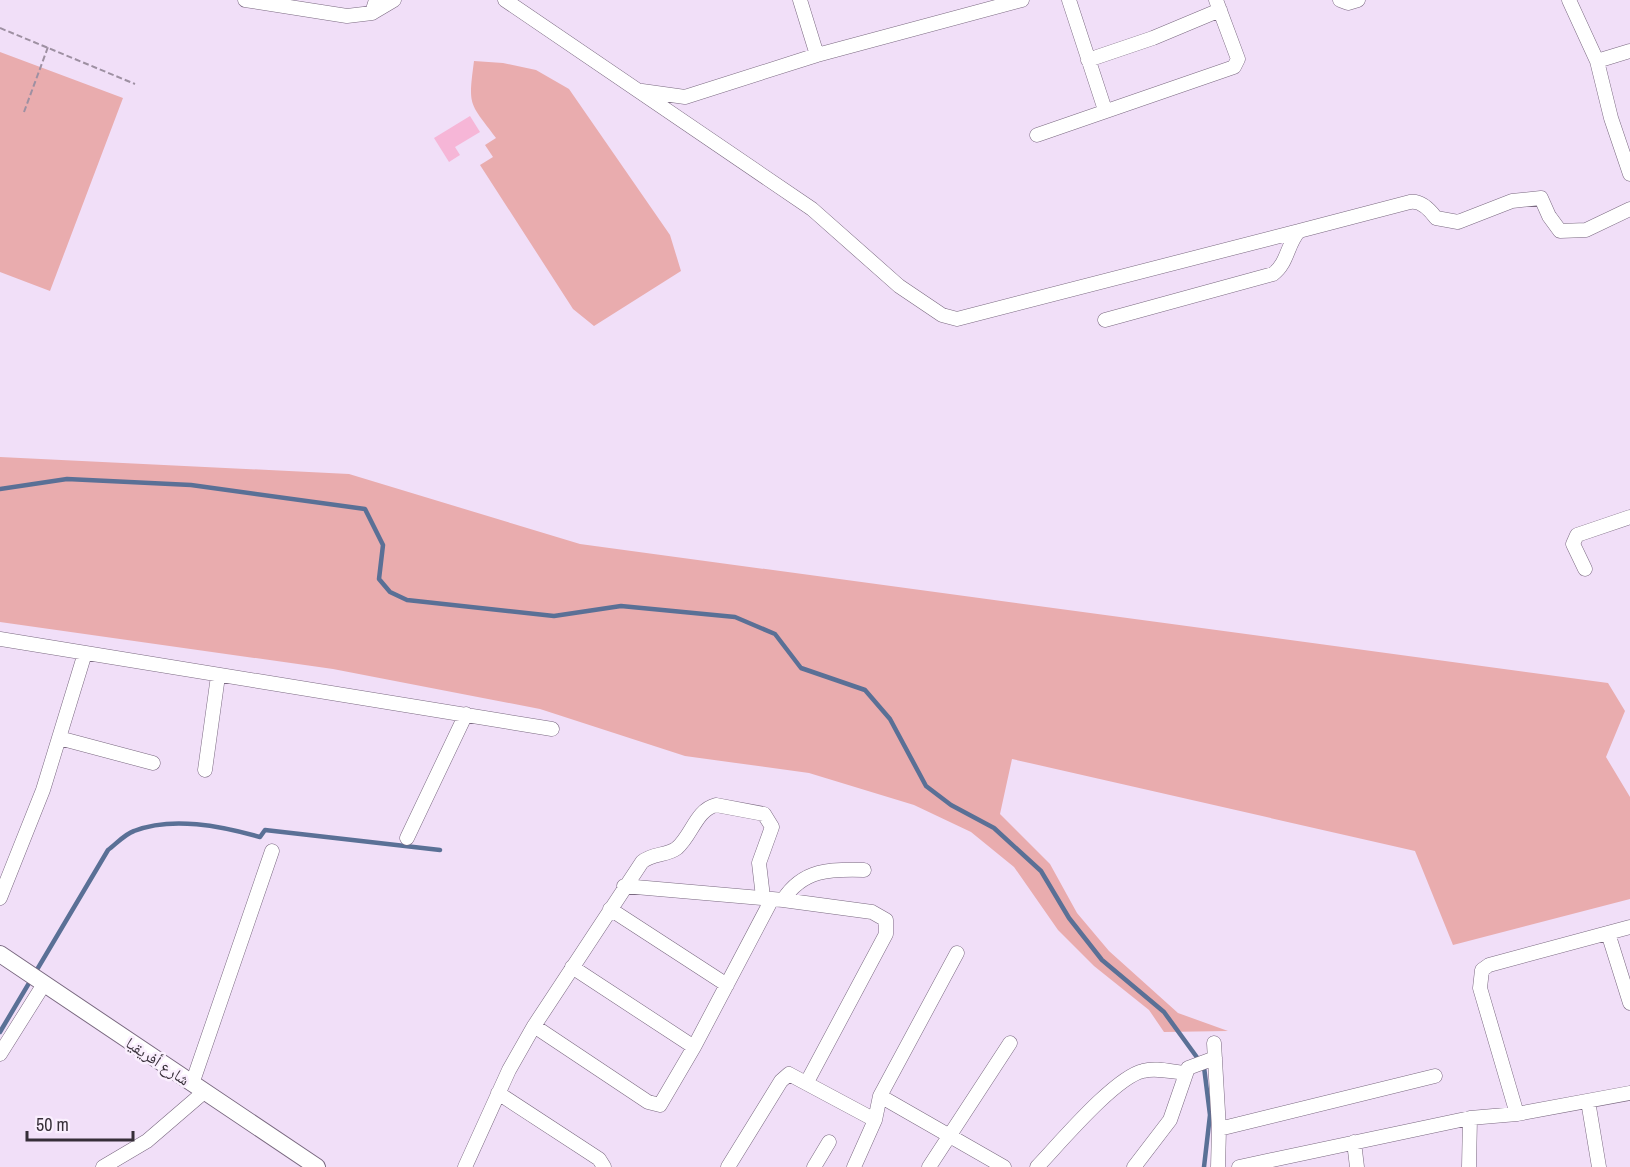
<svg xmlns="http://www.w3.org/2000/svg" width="1630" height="1167" font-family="'Archivo Narrow','Noto Naskh Arabic',sans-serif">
  <rect width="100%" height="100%" fill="#f1dff8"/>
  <path fill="#e9acae" d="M0 52 123 98 50 291 0 272Z
    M474 61 503 63 536 70 569 89 670 235 681 271 594 326 573 309 480 165 493 157 485 145 496 138C469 102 468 107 474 61Z
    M0 457 349 474 580 544 1608 683 1625 711 1606 757 1630 797V899L1453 945 1415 851 1012 759 1000 814 1050 864 1077 913 1109 951 1178 1013 1228 1031 1164 1032 1149 1010 1094 966 1058 930 1014 867 971 832 914 805 809 773 685 756 540 709 333 669 0 622Z"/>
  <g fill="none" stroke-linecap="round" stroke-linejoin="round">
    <path stroke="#5a7096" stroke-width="4.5" d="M0 489 67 479 191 485 365 509 383 545 379 579 390 592 407 600 554 616 621 606 735 617 775 634 801 668 865 690 890 719 926 786 951 805 994 828 1041 871 1069 918 1102 960 1164 1012 1204 1067 1210 1115 1204 1167
      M0 1032 108 850C116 844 125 834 134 831 172 816 221 826 260 837L265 830 440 850"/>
  </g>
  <path fill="#f6b6d7" d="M470 116 480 132 455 147 460 155 449 162 434 138Z"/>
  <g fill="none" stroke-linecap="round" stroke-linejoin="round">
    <g stroke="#7a6980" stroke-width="15">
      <path id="minor" d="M245 0 347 16 372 13 376 0
        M505 0 812 209 899 286 942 315 957 319 1299 231
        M800 0 817 55
        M1069 0 1105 110
        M1340 0 1348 3 1358 0
        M1569 0 1597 61 1611 118 1630 174
        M372 13 394 0
        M1088 60 1153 38 1220 10
        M1597 61 1630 51
        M642 91 685 97 817 55 1022 0
        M1037 135 1234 67 1238 59 1216 0
        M1105 320 1273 274C1288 263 1287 244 1299 231L1410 202C1421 200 1430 210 1436 218L1458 222 1512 201 1541 198 1549 216 1560 231 1586 230 1630 209
        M1585 569 1573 544 1577 535 1630 517
        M0 639 552 729
        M59 738 153 763
        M205 770 218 676
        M407 838 466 714
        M624 886 783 900 872 912 886 920V934L807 1082
        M0 898 43 790 85 653
        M783 900C803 869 830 869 864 870
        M610 909 727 985
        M1608 933 1630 1003
        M572 967 694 1047
        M534 1026 648 1102 660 1105 694 1047 772 899
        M1214 1043 1219 1129 1218 1167
        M0 1054 44 984
        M192 1084 272 851
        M498 1093 599 1159 604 1167
        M880 1096 1004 1167
        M1588 1101 1599 1167
        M1517 1114 1480 988 1482 970 1489 965 1630 927
        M1219 1129 1435 1076
        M1354 1142 1357 1167
        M103 1167 147 1141 204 1092
        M465 1167 509 1070 534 1026 642 862C652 853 667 856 677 848 692 835 696 810 716 805L764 814 772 827 759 863 763 897
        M728 1167 781 1081 789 1074 875 1120
        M814 1167 829 1142
        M854 1167 875 1120 880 1096 957 953
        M929 1167 1010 1043
        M1037 1167C1059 1144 1115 1077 1143 1071 1156 1067 1172 1072 1185 1073
        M1134 1167 1170 1120 1188 1068 1215 1058
        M1239 1167 1470 1118 1517 1114 1630 1093
        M1469 1167 1470 1118"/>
    </g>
    <g stroke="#7a6980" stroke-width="18">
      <path id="tertiary" d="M0 954 317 1167"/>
    </g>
    <path stroke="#9e90a2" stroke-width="2" stroke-dasharray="6 3" stroke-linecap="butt" d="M0 28 135 84
      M24 112 48 47"/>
    <use href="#minor" stroke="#fff" stroke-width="14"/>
    <use href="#tertiary" stroke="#fff" stroke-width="16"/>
  </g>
  <g text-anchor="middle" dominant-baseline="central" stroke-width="5" stroke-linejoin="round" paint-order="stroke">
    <g font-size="16" fill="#362e38" stroke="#faeffe">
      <text transform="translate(158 1061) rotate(34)">شارع أفريقيا</text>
    </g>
  </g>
  <path d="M27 1131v9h106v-9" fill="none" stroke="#362e38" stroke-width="3"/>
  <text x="36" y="1131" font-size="18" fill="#362e38" stroke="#faeffe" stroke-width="4.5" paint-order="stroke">50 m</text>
</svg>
